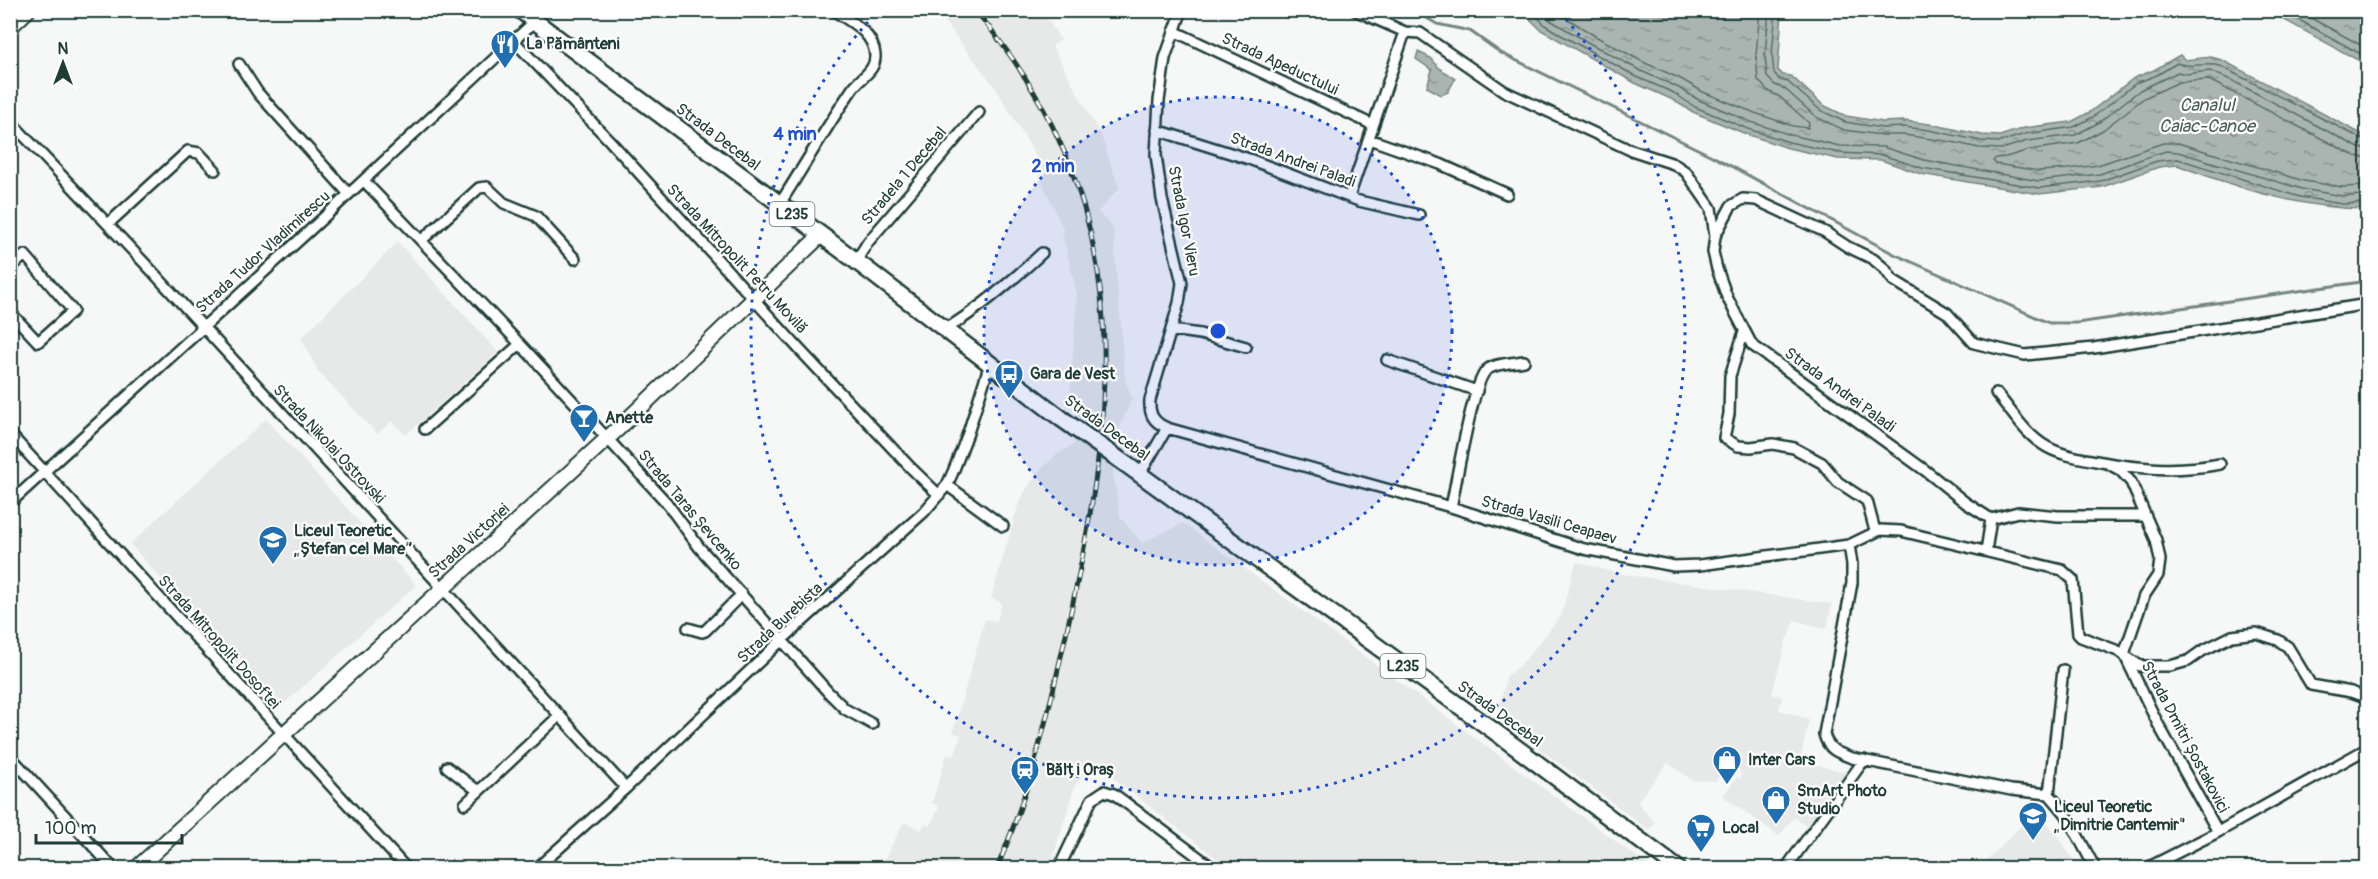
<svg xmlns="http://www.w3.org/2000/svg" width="2378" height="879" font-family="Pangolin,sans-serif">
  <defs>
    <pattern id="water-ripples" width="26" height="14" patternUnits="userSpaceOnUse" patternTransform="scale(1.5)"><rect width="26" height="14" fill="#aab5b1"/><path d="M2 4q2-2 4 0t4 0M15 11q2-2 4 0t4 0" fill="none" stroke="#8a9491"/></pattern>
  </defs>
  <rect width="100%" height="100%" fill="#f6f7f7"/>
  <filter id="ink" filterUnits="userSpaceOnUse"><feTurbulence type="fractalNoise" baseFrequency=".0167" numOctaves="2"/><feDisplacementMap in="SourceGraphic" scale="12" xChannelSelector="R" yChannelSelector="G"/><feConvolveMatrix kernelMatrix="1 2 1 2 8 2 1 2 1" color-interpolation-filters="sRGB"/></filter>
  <g filter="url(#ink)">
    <path fill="#e6e9e8" d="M936 11H1042L1061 40 1052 46 1102 138 1119 188 1098 212 1113 228 1125 380 1132 398 1118 431 1113 474 1120 517 1142 543 1183 523 1652 868H1229L1094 763 1075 785 1050 868H880L904 822 921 830 925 824 930 826 939 807 932 803 947 754 954 756 961 735 953 732 985 619 997 621 1002 603 991 598 1019 503 1027 488 1039 471 1055 456 1074 444 1080 407 1070 400 1077 294 1063 236 1064 231 1039 175 1041 165 995 87Z
      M398 242 498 352 406 435 392 421 377 434 318 371 301 338Z
      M266 419 416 585 278 709 130 544Z
      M1576 562 1622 574 1832 604 1827 629 1794 620 1789 637H1787L1772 694 1782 697 1779 710 1809 719 1800 761 1850 773 1810 829 1794 817 1779 836 1723 796 1737 777 1740 779 1741 778 1736 755 1716 781 1692 780 1668 763 1637 802 1655 823 1649 830 1497 717 1507 675 1520 666 1561 616Z
      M2031 810 2040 812 2079 868H1979L2031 816Z"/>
    <path fill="url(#water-ripples)" stroke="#72857f" stroke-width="1.5" d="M1522 11H1782L1778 70 1783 75 1791 76 1823 105 1846 116 1883 122 1904 121 1930 124 1982 135 2000 136 2024 128 2071 122 2090 112 2134 78 2154 70 2180 55 2185 60 2211 57 2222 60 2367 137V209C2302 209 2238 188 2177 165L2159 167 2102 187 2039 194 1921 174 1881 160 1838 159 1788 148 1746 134 1693 112 1671 99 1635 83 1541 30Z
      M2268 11H2367V65Z
      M1418 52 1431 58 1439 68 1455 79 1448 92 1441 95 1427 87 1432 70 1416 59Z"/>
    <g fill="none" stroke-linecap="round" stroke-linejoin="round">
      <path stroke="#576d66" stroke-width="1.5" d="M1531 10 1545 25 1561 35 1637 77 1674 93 1695 107 1748 129 1789 142 1839 153 1882 155 1922 168 2039 188 2101 181 2157 161 2178 159 2300 197 2342 204 2368 203
        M1541 10 1550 20 1591 44 1641 71 1677 87 1699 100 1751 122 1791 135 1840 146 1883 147 1924 160 2039 181 2100 174 2156 154 2166 151 2178 152 2302 189 2342 196 2368 195
        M1554 10 1595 36 1645 63 1681 79 1703 92 1755 113 1793 126 1808 128 1809 123 1780 97 1768 91 1758 80 1756 55 1760 10
        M1769 10 1765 55 1767 77 1775 85 1785 89 1816 117 1844 130 1881 135H1904L1952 142 1979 148 2002 149 2027 141 2075 135 2098 123 2140 90 2178 72 2186 74 2210 71 2233 81 2359 148 2368 149
        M1776 10 1772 55 1774 73 1780 80 1788 82 1820 110 1845 122 1882 128 1904 127 1929 130 1981 141 2000 142 2025 134 2074 127 2093 117 2136 83 2157 75 2177 63C2191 69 2206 62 2220 66L2368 142
        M2281 10 2368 58
        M2296 10 2368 49
        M2368 158 2355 156 2209 80 2179 82 2144 98 2103 130 2078 143 2029 150 2006 157 1996 158 1993 161 1996 164 2039 171 2068 169 2098 165 2163 143H2178L2304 181 2342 187 2368 186"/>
      <path stroke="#72857f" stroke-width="3" d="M1413 10 1437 24 1470 31 1501 53 1716 158 1894 254 2049 323H2077L2368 281"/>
      <g stroke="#1f3d34" stroke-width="14">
        <path id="street" d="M1355 10 1405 32 1420 33 1504 91 1628 149 1674 164 1686 172 1711 208 1715 236 1713 252 1717 269 1727 297 1752 345 1926 471 1966 503 1991 519 1986 551
          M1174 31 1373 125
          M515 42 610 141 799 349 910 467 939 495
          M239 64 258 93 349 194
          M10 121 151 270 626 788
          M1157 130 1249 159 1359 201 1419 215
          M1369 139 1440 164 1507 194
          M364 181 520 344 666 502 699 547 828 692 845 709 872 724
          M1349 197 1405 32
          M779 205C804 166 827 126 853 88 861 77 876 71 875 55 873 32 851 22 833 10
          M108 224 188 151 199 153 215 170
          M1715 236 1731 206 1743 199 1756 200 1825 232 1848 247 1873 259 1885 269 1893 280 1947 313 1974 343 2025 355 2094 348 2368 304
          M422 240 479 188 487 187 504 203 536 216 575 259
          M856 261 868 242 979 112
          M10 268 25 255 73 311 38 342 10 312
          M946 329C981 308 1012 281 1042 253
          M1171 330 1200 334 1246 347
          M1744 332 1730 376 1729 414 1724 438 1738 446 1751 447 1773 444 1794 448 1822 463 1838 482 1867 501 1875 531
          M1387 360 1477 391
          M1996 393C2012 411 2025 435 2047 447 2061 455 2080 458 2096 461 2138 469 2177 472 2220 464
          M1167 428C1153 422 1149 414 1150 400L1179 303 1182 283 1162 199 1156 155 1159 101 1165 58 1182 10
          M425 429 520 344
          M10 434 406 868
          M2109 464 2120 470 2131 482 2156 540 2160 560 2158 575 2144 596 2124 654 2158 724 2218 832
          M1140 474 1167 428 1451 507 1584 549 1674 566 1700 565 1849 545 1880 530 1901 531 2062 570 2073 580 2078 634 2081 637 2118 651 2140 666H2170L2188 661 2202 651 2232 636 2256 633 2278 640 2288 647 2311 685 2351 692 2368 698
          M947 485 1003 526
          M10 503 308 232 535 21
          M1451 507C1456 485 1473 377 1488 369 1497 363 1513 363 1524 361
          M1991 519 2018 512 2058 516H2145
          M1849 545 1852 564V583L1824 734C1828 750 1838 753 1852 758L2011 790 2049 794 2066 814 2095 868
          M688 628 702 632 705 631 742 594
          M10 756 113 868
          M447 767 478 791
          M2049 794 2063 670
          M465 804 559 716
          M537 868 626 788 783 639 924 512 947 485 953 472 968 433 990 363
          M1059 868 1092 799 1104 791 1114 794 1213 868
          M1786 868 1864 760
          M2147 868 2218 832 2368 748"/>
      </g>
      <g stroke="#1f3d34" stroke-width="18">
        <path id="secondary" d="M10 27 28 10
          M137 868 622 425 821 235"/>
      </g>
      <g stroke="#1f3d34" stroke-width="20">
        <path id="primary" d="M520 10 856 261 1062 419
          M1127 465 1494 731 1677 868"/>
      </g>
      <use href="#street" stroke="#fff" stroke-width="9"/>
      <use href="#secondary" stroke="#fff" stroke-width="14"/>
      <use href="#primary" stroke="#fff" stroke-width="15"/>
      <g stroke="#1f3d34" stroke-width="5">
        <path id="rail" d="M975 10C1135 198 1120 390 1070 616 1051 703 1032 787 997 868"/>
      </g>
      <use href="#rail" stroke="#fff" stroke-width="3" stroke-dasharray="9" stroke-linecap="butt"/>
      <g stroke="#1f3d34" stroke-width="20" stroke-linecap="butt">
        <path id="primary-bridge" d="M1062 419 1127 465"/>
      </g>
      <use href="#primary-bridge" stroke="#fff" stroke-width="15"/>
    </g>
  </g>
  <circle cx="1218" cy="331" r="234" fill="#1d4ed8" fill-opacity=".12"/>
  <g fill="none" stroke="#1d4ed8" stroke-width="3" stroke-dasharray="3 6">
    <circle cx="1218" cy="331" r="234"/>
    <path d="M1560 13A467 467 0 1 1 876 13"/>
  </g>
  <defs>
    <g id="restaurant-pin" transform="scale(1.5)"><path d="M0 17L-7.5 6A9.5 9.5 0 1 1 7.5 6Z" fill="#1f6fb2" stroke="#fff"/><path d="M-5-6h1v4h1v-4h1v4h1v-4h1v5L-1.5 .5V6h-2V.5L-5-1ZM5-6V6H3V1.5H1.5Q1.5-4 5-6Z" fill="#fff"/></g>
    <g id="bus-pin" transform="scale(1.5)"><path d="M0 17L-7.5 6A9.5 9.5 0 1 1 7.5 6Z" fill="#1f6fb2" stroke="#fff"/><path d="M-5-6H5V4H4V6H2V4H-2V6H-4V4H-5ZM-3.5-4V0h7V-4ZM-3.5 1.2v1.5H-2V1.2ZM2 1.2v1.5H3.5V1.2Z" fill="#fff"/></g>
    <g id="bar-pin" transform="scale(1.5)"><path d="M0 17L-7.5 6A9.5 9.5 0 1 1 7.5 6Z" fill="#1f6fb2" stroke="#fff"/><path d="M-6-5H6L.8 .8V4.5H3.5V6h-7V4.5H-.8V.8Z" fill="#fff"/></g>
    <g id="school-pin" transform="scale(1.5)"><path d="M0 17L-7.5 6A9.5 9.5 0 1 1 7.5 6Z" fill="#1f6fb2" stroke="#fff"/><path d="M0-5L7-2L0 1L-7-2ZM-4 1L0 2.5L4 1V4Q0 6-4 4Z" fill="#fff"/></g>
    <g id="shop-pin" transform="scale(1.5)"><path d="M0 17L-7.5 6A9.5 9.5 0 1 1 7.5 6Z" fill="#1f6fb2" stroke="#fff"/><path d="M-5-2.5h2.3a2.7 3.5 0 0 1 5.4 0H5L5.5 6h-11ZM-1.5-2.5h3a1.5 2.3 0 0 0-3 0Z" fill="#fff"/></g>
    <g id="station-pin" transform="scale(1.5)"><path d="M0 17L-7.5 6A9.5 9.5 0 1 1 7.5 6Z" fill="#1f6fb2" stroke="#fff"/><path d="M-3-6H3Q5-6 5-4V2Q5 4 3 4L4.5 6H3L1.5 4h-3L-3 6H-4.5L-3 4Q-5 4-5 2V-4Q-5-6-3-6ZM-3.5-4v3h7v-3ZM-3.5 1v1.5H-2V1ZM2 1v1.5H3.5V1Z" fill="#fff"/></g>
    <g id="supermarket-pin" transform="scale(1.5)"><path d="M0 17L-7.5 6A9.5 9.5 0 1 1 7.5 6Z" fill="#1f6fb2" stroke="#fff"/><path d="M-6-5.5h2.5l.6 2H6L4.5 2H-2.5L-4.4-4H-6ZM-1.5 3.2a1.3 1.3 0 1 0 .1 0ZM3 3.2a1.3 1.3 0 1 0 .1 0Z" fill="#fff"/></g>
  </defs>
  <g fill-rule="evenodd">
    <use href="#restaurant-pin" x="505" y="44"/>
    <use href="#bus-pin" x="1009" y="374"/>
    <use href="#bar-pin" x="584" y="418"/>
    <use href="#school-pin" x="273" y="540"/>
    <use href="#shop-pin" x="1727" y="760"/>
    <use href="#station-pin" x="1025" y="770"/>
    <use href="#shop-pin" x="1776" y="800"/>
    <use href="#school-pin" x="2033" y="816"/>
    <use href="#supermarket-pin" x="1701" y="828"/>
  </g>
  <g text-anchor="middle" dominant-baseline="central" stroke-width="4.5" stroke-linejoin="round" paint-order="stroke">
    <g fill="#fff" stroke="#627771" stroke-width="1.5">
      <rect x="769.5" y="202" width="45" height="24" rx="4.5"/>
      <rect x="1380.5" y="654" width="45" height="24" rx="4.5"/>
    </g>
    <g font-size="15" font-weight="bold" fill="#1f3d34">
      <text x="792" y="214">L235</text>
      <text x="1403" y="666">L235</text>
    </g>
    <g font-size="16" font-weight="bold" fill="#1f3d34" stroke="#fff" text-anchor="start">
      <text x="526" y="44">La Pământeni</text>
      <text x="1030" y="374">Gara de Vest</text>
      <text x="605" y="418">Anette</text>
      <text x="294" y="531">Liceul Teoretic<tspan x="294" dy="18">„Ștefan cel Mare”</tspan></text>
      <text x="1748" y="760">Inter Cars</text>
      <text x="1046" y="770">Bălți Oraș</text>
      <text x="1797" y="791">SmArt Photo<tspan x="1797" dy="18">Studio</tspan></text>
      <text x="2054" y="807">Liceul Teoretic<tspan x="2054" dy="18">„Dimitrie Cantemir"</tspan></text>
      <text x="1722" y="828">Local</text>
    </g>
    <g font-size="16" fill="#1f3d34" stroke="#fff">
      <text transform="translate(1280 64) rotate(25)">Strada Apeductului</text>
      <text transform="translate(718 137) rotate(37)">Strada Decebal</text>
      <text transform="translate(1293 160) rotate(20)">Strada Andrei Paladi</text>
      <text transform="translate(904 176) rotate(-50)">Stradela 1 Decebal</text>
      <text transform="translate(1184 221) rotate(79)">Strada Igor Vieru</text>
      <text transform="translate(263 252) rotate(-42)">Strada Tudor Vladimirescu</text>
      <text transform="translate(737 259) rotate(47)">Strada Mitropolit Petru Movilă</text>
      <text transform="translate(1840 390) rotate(36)">Strada Andrei Paladi</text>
      <text transform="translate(1107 428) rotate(36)">Strada Decebal</text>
      <text transform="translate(329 444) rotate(47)">Strada Nikolai Ostrovski</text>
      <text transform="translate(690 510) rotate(50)">Strada Taras Șevcenko</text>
      <text transform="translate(1549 520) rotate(16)">Strada Vasili Ceapaev</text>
      <text transform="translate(469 541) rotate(-42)">Strada Victoriei</text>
      <text transform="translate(780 623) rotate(-43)">Strada Burebista</text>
      <text transform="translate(219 642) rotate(48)">Strada Mitropolit Dosoftei</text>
      <text transform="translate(1500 714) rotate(36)">Strada Decebal</text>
      <text transform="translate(2185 737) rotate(62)">Strada Dmitri Șostakovici</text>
    </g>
    <g font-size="18" font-style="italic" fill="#49615a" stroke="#fff">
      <text x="2207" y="105">Canalul<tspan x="2207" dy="21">Caiac-Canoe</tspan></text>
    </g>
  </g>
  <circle cx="1218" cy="331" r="9" fill="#1d4ed8" stroke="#fff" stroke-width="3"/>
  <g font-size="18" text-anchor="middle" font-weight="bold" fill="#1d4ed8" stroke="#fff" stroke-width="4.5" stroke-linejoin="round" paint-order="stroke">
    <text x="795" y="140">4 min</text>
    <text x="1053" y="172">2 min</text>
  </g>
  <rect width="2378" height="879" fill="none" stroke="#fff" stroke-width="36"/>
  <rect x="18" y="18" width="2342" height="843" fill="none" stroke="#1f3d34" stroke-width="2" filter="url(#ink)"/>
  <g transform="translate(63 63)" stroke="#ffffff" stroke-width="4.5" paint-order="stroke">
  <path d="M0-4.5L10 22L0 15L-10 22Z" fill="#1f3d34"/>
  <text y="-9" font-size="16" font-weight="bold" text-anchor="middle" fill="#1f3d34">N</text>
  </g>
  <path d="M36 834v9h146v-9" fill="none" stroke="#1f3d34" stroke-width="3"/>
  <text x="45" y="834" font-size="18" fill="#1f3d34" stroke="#ffffff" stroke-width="4.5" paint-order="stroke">100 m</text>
</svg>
